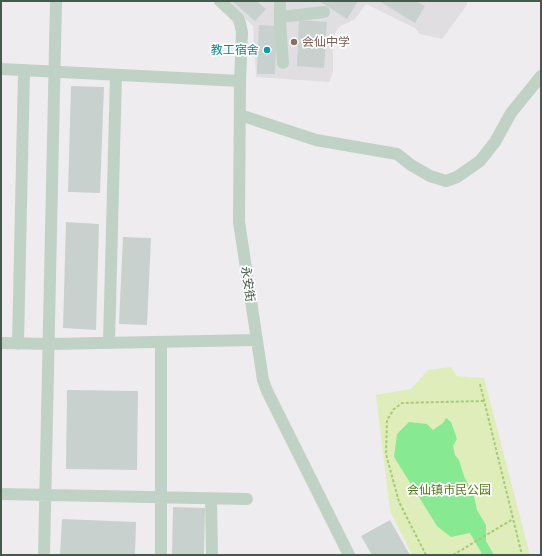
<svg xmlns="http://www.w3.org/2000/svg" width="542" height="556" font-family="Helvetica,'Noto Sans SC',sans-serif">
  <rect width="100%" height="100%" fill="#efecef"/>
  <path fill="#e0dee1" d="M227 1H467V5L442 39 420 34 415 28 366 4 355 19 339 27 335 33 333 45V72L329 82 256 77 253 26Z"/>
  <path fill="#dfedbb" d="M451 367 457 376 484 378 530 555H412L390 511 376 395 411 389 428 370Z"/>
  <path fill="#88e993" d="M446 418 451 422 455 433 457 439 453 446 455 455 459 460 464 476 474 496 477 510 486 525V541L494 555H481V552L470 533 451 537 437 526 394 457 397 434 409 422 427 424 433 430 443 423Z"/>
  <path fill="#c9d1cf" d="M232 1H257L266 9 255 21Z
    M319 1H358L347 19Z
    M379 1H416L425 6 415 23Z
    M299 20 327 22 324 68 297 66Z
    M259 25 277 26 275 74H257Z
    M71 86 104 87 100 193 68 192Z
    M66 222 99 224 96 330 63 328Z
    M123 237 151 238 147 325 119 324Z
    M67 390 138 391 137 470 66 469Z
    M173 507 205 508 204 555H172Z
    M62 519 136 522 135 555H60Z
    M390 520 410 555H372L361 536Z"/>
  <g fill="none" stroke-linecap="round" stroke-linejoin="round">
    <path stroke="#a7ca74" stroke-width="2" stroke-dasharray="3 2" stroke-linecap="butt" d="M480 384 522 555
      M426 555 399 502 386 454 387 420 394 409 402 403 484 401
      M453 555 513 519"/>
    <path stroke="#c0d2c6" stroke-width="12" d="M220 1 238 18 240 23 242 32 240 81 239 222 263 380 267 391 349 555
      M280 1V23L283 63
      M280 17 324 12
      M1 69 240 81
      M240 115 316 140 397 154 411 165 430 176 446 181 457 177 480 161 495 142 511 113 541 76
      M161 342V555
      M1 343 50 344 256 340
      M109 343 116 75
      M18 344 24 70
      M1 494 247 499
      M211 499 212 555
      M44 555 56 1"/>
  </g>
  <circle fill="#8d6e63" stroke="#fff" stroke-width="1.5" cx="294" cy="42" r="4"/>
  <circle fill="#0f9aa8" stroke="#fff" stroke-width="1.5" cx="267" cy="50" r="4"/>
  <g text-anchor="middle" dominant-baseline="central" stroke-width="3.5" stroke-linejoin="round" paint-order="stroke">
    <g font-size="12" fill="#785e54" stroke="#fff" text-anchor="start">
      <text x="302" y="42">会仙中学</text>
    </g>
    <g font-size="12" fill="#0d838f" stroke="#fff" text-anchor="end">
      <text x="259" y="50">教工宿舍</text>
    </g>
    <g font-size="12" fill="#45594d" stroke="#fff">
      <text transform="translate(248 284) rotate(82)">永安街</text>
    </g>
    <g font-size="12" fill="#527818" stroke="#fff">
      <text x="449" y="490">会仙镇市民公园</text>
    </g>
  </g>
  <rect width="542" height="556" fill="none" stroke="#45594d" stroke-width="4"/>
</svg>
